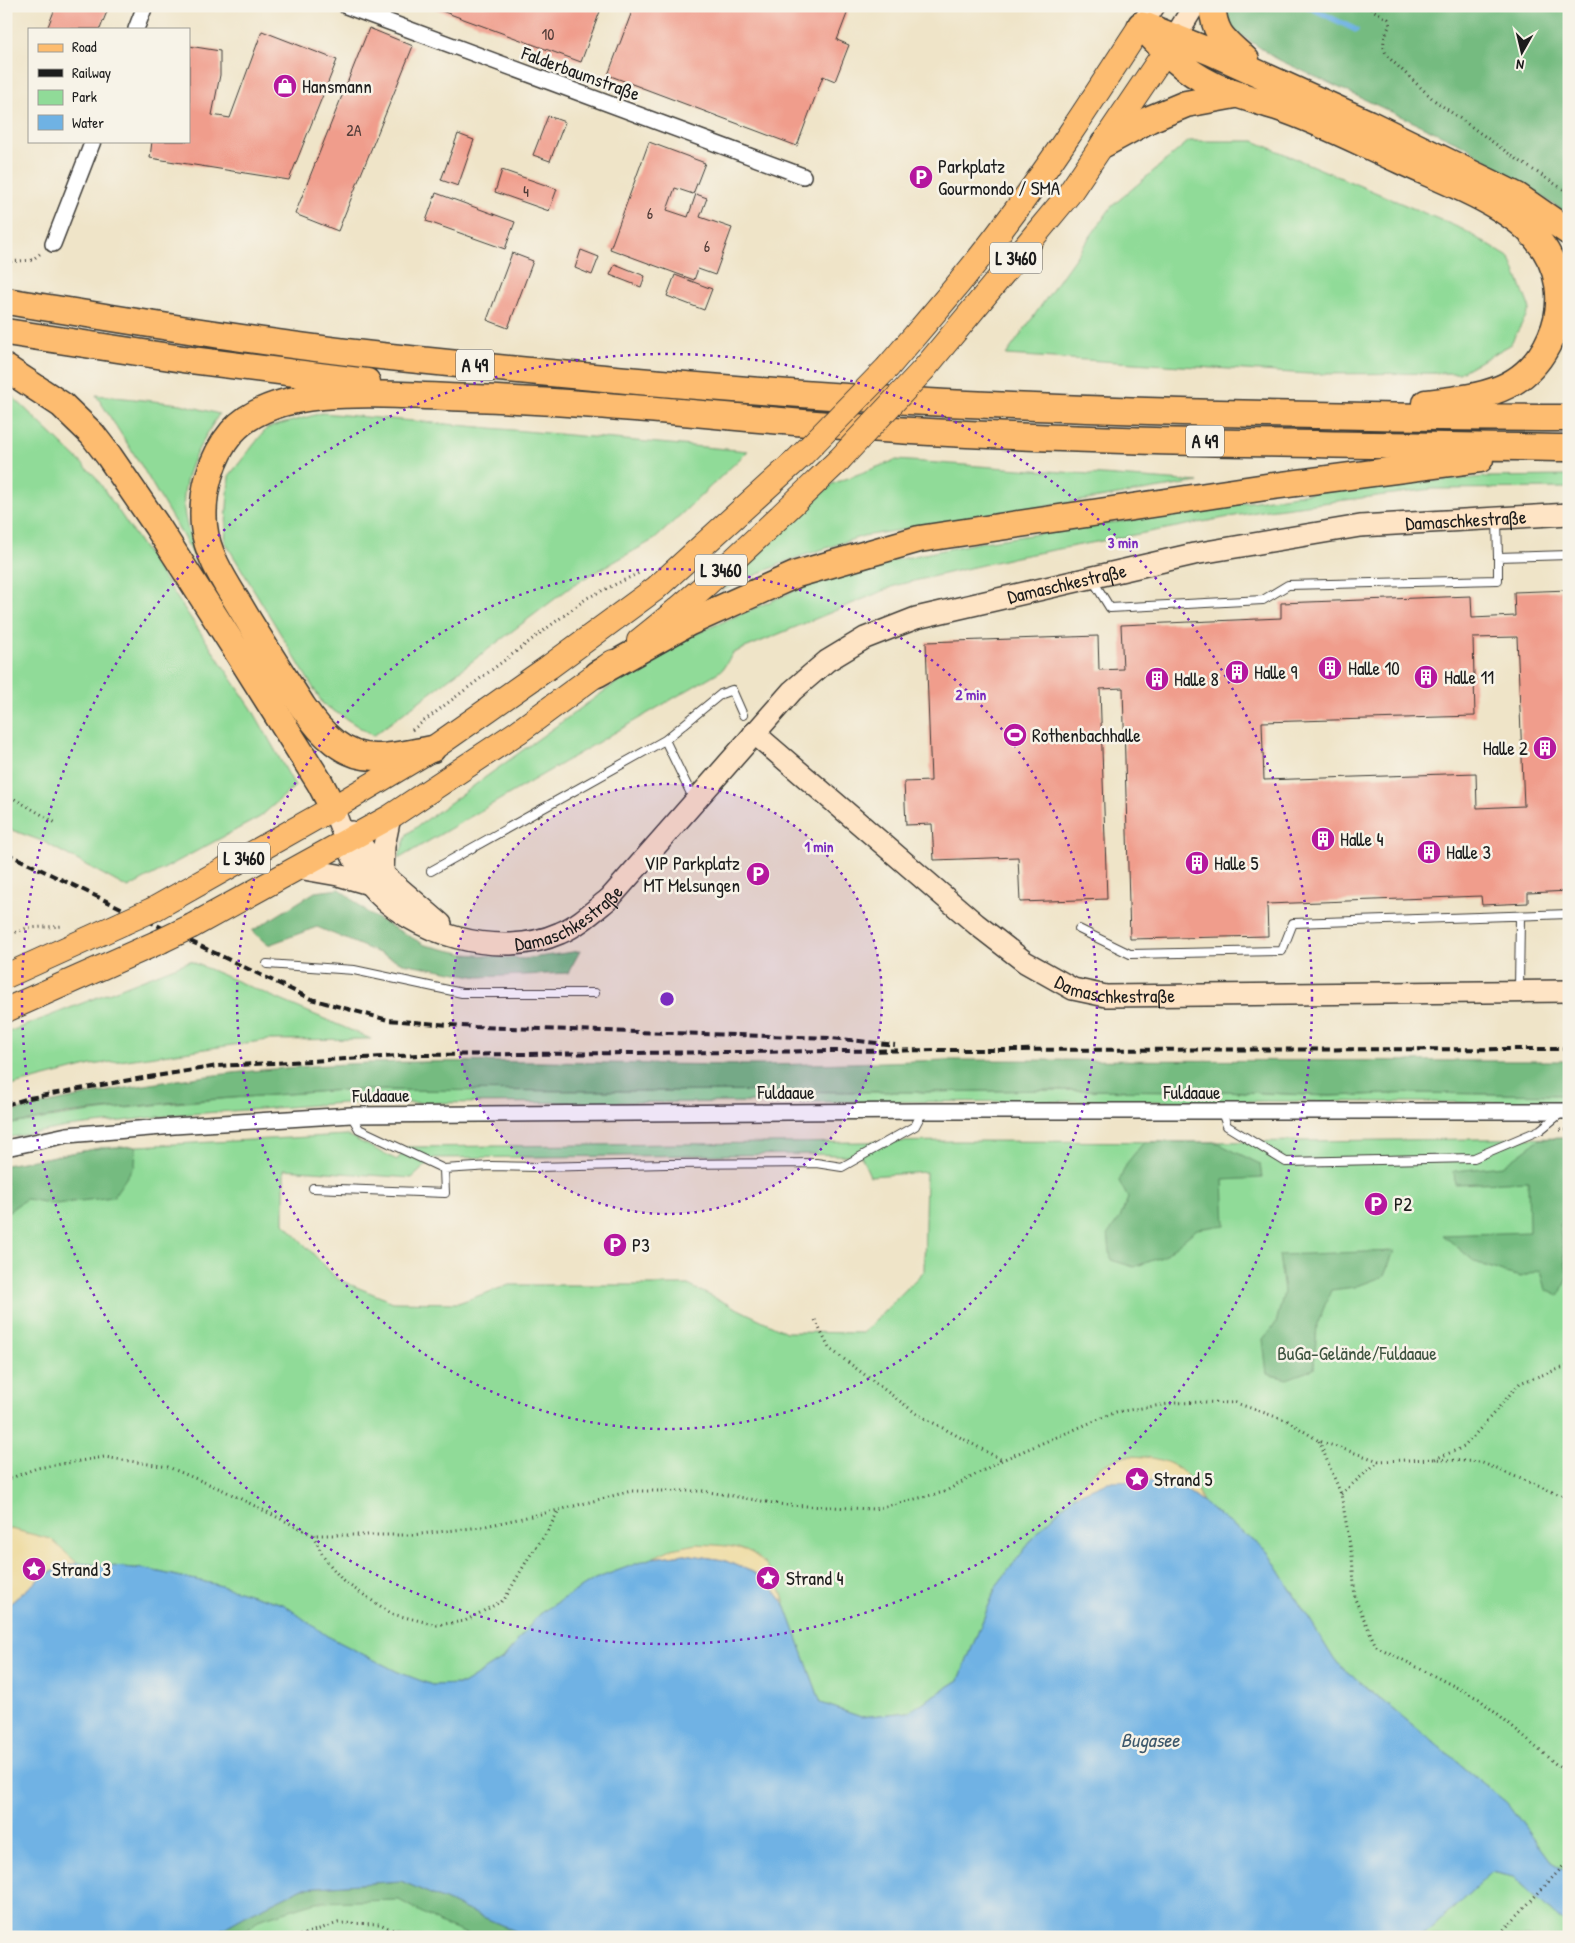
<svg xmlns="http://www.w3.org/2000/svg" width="1575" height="1943" font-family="'Patrick Hand',sans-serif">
  <rect width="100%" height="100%" fill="#f7f3e8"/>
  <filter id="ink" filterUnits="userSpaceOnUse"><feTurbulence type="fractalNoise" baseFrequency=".02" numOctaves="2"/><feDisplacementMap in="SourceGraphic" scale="10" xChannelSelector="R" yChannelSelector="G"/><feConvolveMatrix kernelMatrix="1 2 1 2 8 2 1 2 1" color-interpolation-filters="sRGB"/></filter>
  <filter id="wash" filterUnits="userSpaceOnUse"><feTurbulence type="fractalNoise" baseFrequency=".0096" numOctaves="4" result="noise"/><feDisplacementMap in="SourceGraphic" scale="20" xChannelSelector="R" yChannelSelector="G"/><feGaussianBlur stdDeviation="1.12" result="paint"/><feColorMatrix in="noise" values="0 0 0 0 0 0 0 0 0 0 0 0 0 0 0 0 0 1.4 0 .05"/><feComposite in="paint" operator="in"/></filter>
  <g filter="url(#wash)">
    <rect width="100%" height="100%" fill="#efe4c8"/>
    <path fill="#90db98" stroke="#567c5a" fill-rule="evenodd" d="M1189 141H1254L1462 229 1510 258 1530 309 1510 345 1459 373 1309 374 1006 355 1112 206Z
      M6 393 12 396 95 476 252 709 295 786 260 817 128 888 42 841 6 828Z
      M96 395 181 404 219 414C200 445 178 478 185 517 188 532 194 547 198 562L141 465Z
      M322 413 748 451 655 539 576 583 373 736 323 704 225 542 229 476 267 428Z
      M896 460 1198 482 863 536 787 561 721 591 832 484Z
      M1569 476V488L1432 489 1267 510 1016 557 897 585 733 653 722 670 398 859 407 834 628 674 681 640 794 591 857 568 977 543 1349 487 1487 477Z
      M190 961 371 1039 268 1040 91 1065 6 1087V1033Z
      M343 1090 924 1092 1052 1090 1223 1091 1329 1096 1417 1093 1569 1095V1103L1222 1101 343 1103 176 1115 67 1127 6 1138V1125C118 1105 231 1098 343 1090Z
      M347 1135 397 1160 407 1147 960 1141 1215 1142 1569 1138V1873L1551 1862 1507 1803 1335 1661 1267 1551 1186 1490 1107 1482 1074 1496 1042 1527 997 1585 959 1680 908 1712 861 1717 821 1703 785 1605 652 1558 595 1579 539 1614 504 1658 463 1684 432 1685 398 1672 327 1636 283 1604 214 1584 145 1569 77 1563 11 1602 6 1607V1165L100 1148ZM810 1154 861 1156 870 1176 926 1172 924 1271 863 1333 786 1332 688 1285H509L458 1303 393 1302 337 1279 284 1223V1169L412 1178 434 1158Z
      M1492 1872 1514 1877 1569 1928V1937H1418L1429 1931Z
      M401 1881 529 1937H208L247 1915Z"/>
    <path fill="#74bb80" stroke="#486c4e" d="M1228 6H1569V215L1465 146 1277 59 1223 23Z
      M340 889 369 914 425 945 465 954 524 959 580 951 568 973 479 977 403 963 317 927 268 945 252 931 315 892Z
      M946 1060 1569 1061V1095L1417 1093 1329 1096 1223 1091 1052 1090 924 1092 343 1090 176 1102 66 1114 6 1125V1113C141 1080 281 1063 420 1062 533 1060 647 1065 761 1065 823 1064 884 1062 946 1060Z
      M1569 1138V1212L1559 1225 1568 1276 1559 1296 1546 1290 1541 1270 1521 1277 1505 1273 1475 1262 1443 1235 1529 1232 1528 1181 1455 1184 1454 1171 1503 1166 1540 1139Z
      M1144 1142H1215L1260 1164 1262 1178 1223 1180 1225 1225 1197 1229 1162 1257 1134 1267 1111 1260 1108 1234 1120 1218 1128 1198 1119 1181 1127 1163Z
      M136 1146 135 1165 113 1197 56 1204 26 1199 6 1213V1165L100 1148Z
      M1394 1251 1384 1276 1355 1287 1331 1290 1317 1325 1314 1369 1287 1379 1267 1374 1263 1339 1276 1323 1284 1292 1279 1255Z
      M401 1881 529 1937H474L442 1924 399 1900 316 1902 258 1920 239 1937H208L247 1915 303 1888Z"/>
    <path fill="#eeda9e" stroke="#857b5d" d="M1123 1456C1163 1456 1187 1463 1203 1503L1186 1490 1074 1496C1090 1472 1098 1467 1123 1456Z
      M11 1529 51 1539 77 1563 45 1574 6 1607V1530Z
      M697 1544C712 1545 739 1545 752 1553 768 1563 782 1587 785 1605L770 1584 753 1572 723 1560 685 1554 652 1558 671 1549Z"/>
    <path fill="#6fb2e4" stroke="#466780" d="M1149 1481 1186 1490 1267 1551 1335 1661 1507 1803 1551 1862 1569 1873V1928L1514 1877 1492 1872 1429 1931 1418 1937H529L401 1881 303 1888 247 1915 208 1937H6V1607L45 1574 77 1563 145 1569 214 1584 283 1604 327 1636 398 1672 432 1685 463 1684 504 1658 539 1614 595 1579 652 1558 685 1554 723 1560 753 1572 770 1584 785 1605 821 1703 861 1717 908 1712 959 1680 997 1585 1042 1527 1074 1496 1107 1482Z"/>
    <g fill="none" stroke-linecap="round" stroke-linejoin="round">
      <path stroke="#6fb2e4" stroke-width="5.5" d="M1307 6 1356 30"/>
    </g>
    <g id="blocks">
      <path fill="#f09d8c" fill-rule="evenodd" d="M56 6H102L108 9 100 29H47Z
        M428 6H602L581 62Z
        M634 6H850L837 40 849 45 835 81 823 76 797 146 608 75Z
        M369 28 413 46 338 231 295 214Z
        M262 31 337 60 289 180 150 158 152 141H189V46L220 51V75L212 115 230 118Z
        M548 116 565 122 550 161 533 155Z
        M458 134 474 140 458 186 441 180Z
        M649 142 705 163 693 194 675 188 667 210 688 217 696 194 707 198 700 217 732 228 715 275 698 269 694 280 610 249Z
        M502 170 557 189 549 211 495 192Z
        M436 193 515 222 505 249 426 221Z
        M581 250 599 257 592 275 575 268Z
        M512 253 533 261 508 328 487 320Z
        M615 264 645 276 641 287 610 275Z
        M675 275 712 289 704 310 667 296Z
        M1569 590V891L1528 893V903L1482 905 1481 896 1267 904 1268 936 1130 939 1123 688 1100 689 1107 899 1020 902 1018 857 934 860 932 824 906 825 904 782 931 781 926 642 1098 636 1099 670 1123 669 1121 625 1281 618V603L1471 596 1472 618 1515 616 1514 592ZM1517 637 1524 806 1477 808 1476 773 1264 780 1262 722 1475 716 1473 638Z"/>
    </g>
  </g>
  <g filter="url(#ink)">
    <use href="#blocks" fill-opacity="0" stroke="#3c3a36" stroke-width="1"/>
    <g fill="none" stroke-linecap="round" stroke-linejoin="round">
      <g stroke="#3c3a36" stroke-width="10">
        <path id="lane" d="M1497 520 1498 557
          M1092 579 1110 608 1263 600 1288 585 1498 580V557L1569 555
          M665 740 694 800
          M431 871 665 740 721 694 732 690 743 715
          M1079 929 1130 954 1282 951 1293 923 1569 914
          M267 964 354 970 462 993H595
          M1519 989 1520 916
          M1222 1112 1227 1126 1286 1162 1474 1158 1540 1130 1561 1113
          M351 1115 359 1129 444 1169
          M313 1188 445 1193 444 1169 491 1166 536 1167 667 1164 816 1163 842 1167 915 1126 923 1111"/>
      </g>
      <g stroke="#3c3a36" stroke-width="18">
        <path id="street" d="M346 6 803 176
          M136 29 145 6
          M53 244 93 141
          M6 1148 67 1135 174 1126 351 1115 923 1111H1569"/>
      </g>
      <g stroke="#3c3a36" stroke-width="24">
        <g id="secondary">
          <path d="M1141 25 1154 6"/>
          <path d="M1175 37 1194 6"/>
          <path id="s1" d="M754 733 976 924 1025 962 1073 989 1106 996 1569 991"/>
          <path id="s2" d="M333 808C343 833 352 862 369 884 410 935 500 960 560 933 579 925 595 910 610 898L792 691 827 661 865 638 916 618 1194 554 1360 526 1569 514"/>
          <path d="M352 832 383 874 441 924"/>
          <path d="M298 868 338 875 369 884"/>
          <path d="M383 874 384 846 390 817"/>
        </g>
      </g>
      <g stroke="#3c3a36" stroke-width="26">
        <path id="primary" d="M888 367C927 321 968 275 1004 226 1053 162 1097 93 1141 25
          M924 369 1069 194 1175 37
          M639 641C710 585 774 522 839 460
          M154 909 333 808 432 749 549 667 655 589 800 457
          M192 926 390 817 518 732 613 662
          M6 976 123 923
          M6 1010 161 941"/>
      </g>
      <g stroke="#3c3a36" stroke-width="29">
        <path id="highway" d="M1212 6C1215 37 1225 40 1246 60
          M1141 25C1162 49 1184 71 1213 85 1234 95 1256 100 1277 107 1319 121 1359 142 1399 160 1441 180 1506 202 1536 238 1560 265 1566 303 1551 337 1527 393 1480 397 1426 403
          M1146 26 1211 52 1368 123 1491 183 1517 196 1569 232
          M1104 144 1150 119 1186 104 1235 95
          M6 301C131 321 255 342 381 356 569 376 757 393 946 403 1153 413 1361 417 1569 418
          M6 332 183 359 367 382
          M6 368 62 405 92 434 109 456 157 526 240 656 320 783 333 808
          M597 674 688 623 797 574 919 539 1266 487 1480 459
          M432 749C414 752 395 757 377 757 343 758 321 733 303 707 282 674 261 642 241 608 226 583 207 556 204 526 201 493 211 457 232 432 254 407 291 399 322 396 372 392 423 396 472 398 619 403 765 422 912 431 1130 444 1351 444 1569 448"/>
      </g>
      <path stroke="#3c3a36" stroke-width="3" stroke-dasharray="1 4" stroke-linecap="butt" d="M1366 6 1388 19 1390 25C1384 36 1381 44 1387 56L1434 100 1515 158 1569 193
        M6 262 32 260 41 253
        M412 730 587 598 641 572
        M6 794 56 823
        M6 936 27 928 63 926
        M1560 1130H1569
        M815 1320 829 1348 917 1414 1002 1460
        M1567 1366 1569 1373
        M1319 1441 1341 1494 1352 1556 1355 1599 1376 1646 1479 1699 1565 1772 1569 1780
        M1435 1459 1464 1447 1520 1383 1567 1366 1569 1362
        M6 1480 37 1468 104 1457 168 1467 223 1490 313 1535H412L481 1527 559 1510 631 1491H703L785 1505 874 1509 944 1492 1002 1460 1116 1412 1175 1403 1205 1402 1236 1403 1288 1421 1319 1441 1379 1461 1434 1459 1480 1462 1560 1495 1569 1496
        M1341 1494 1379 1461
        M313 1535 323 1556 343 1581 392 1614 437 1625 465 1621 504 1600 529 1557 547 1532 559 1510
        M295 1937 338 1923 380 1924 408 1937
        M1497 1937 1569 1860"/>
      <use href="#lane" stroke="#fff" stroke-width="8"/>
      <use href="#street" stroke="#fff" stroke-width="15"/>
      <use href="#secondary" stroke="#fee4c5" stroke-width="21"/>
      <use href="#primary" stroke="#fdbc6f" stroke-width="24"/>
      <use href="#highway" stroke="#fdbc6f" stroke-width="26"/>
      <path stroke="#1c1c1c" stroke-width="4" stroke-dasharray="8 4" stroke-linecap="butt" d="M6 853 311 999 388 1020 475 1027 832 1038 895 1045
        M6 1105 29 1098 124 1081 218 1066 418 1055 944 1050 1569 1049"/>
      <g stroke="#3c3a36" stroke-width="26" stroke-linecap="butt">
        <path id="primary-bridge" d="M800 457 888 367
          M839 460 924 369
          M123 923 154 909
          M161 941 192 926"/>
      </g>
      <use href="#primary-bridge" stroke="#fdbc6f" stroke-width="24"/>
    </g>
  </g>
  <circle cx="667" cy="999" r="215" fill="#7b2cbf" fill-opacity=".12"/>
  <g fill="none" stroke="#7b2cbf" stroke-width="2.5" stroke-dasharray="2.5 5">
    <circle cx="667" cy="999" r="215"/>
    <circle cx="667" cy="999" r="430"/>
    <circle cx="667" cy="999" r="645"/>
  </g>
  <defs>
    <g id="shop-disc" transform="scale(1.25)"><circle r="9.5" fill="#b5179e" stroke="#f7f3e8"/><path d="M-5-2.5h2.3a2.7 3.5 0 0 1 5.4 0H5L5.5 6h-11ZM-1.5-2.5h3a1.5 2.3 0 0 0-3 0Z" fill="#fff"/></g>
    <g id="parking-disc" transform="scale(1.25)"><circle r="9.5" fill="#b5179e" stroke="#f7f3e8"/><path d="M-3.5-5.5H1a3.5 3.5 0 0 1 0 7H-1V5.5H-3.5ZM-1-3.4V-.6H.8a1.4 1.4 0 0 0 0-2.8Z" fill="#fff"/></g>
    <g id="building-disc" transform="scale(1.25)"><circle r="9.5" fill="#b5179e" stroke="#f7f3e8"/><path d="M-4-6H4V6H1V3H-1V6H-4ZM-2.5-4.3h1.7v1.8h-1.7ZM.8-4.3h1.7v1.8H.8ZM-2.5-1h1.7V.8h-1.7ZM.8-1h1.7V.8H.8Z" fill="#fff"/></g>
    <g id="stadium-disc" transform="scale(1.25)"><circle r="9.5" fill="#b5179e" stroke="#f7f3e8"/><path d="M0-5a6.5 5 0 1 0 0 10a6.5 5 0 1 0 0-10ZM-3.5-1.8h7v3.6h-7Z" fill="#fff"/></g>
    <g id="sight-disc" transform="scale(1.25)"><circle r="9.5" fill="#b5179e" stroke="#f7f3e8"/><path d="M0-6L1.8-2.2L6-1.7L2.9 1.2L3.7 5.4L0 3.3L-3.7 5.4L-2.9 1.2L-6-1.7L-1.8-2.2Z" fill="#fff"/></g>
  </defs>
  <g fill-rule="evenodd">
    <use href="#shop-disc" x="285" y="86"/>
    <use href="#parking-disc" x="921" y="177"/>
    <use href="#building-disc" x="1330" y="668"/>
    <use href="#building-disc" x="1237" y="672"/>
    <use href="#building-disc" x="1426" y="677"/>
    <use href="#building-disc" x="1157" y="679"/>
    <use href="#stadium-disc" x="1015" y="735"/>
    <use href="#building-disc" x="1545" y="748"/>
    <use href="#building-disc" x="1323" y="839"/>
    <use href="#building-disc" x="1429" y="852"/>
    <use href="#building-disc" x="1197" y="863"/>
    <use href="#parking-disc" x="758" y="874"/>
    <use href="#parking-disc" x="1376" y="1204"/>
    <use href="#parking-disc" x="615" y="1245"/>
    <use href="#sight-disc" x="1137" y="1479"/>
    <use href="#sight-disc" x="34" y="1569"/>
    <use href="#sight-disc" x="768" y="1578"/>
  </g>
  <g text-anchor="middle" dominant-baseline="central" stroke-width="5" stroke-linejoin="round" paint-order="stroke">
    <g font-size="16" fill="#513c38">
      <text x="548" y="34">10</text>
      <text x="354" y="130">2A</text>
      <text x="526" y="191">4</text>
      <text x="650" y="213">6</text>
      <text x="707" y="246">6</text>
    </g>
    <g fill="#f7f3e8" stroke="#5e5c59" stroke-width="1">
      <rect x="990" y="242.5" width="52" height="31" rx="4"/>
      <rect x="456" y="349.5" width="38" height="31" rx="4"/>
      <rect x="1186" y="425.5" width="38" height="31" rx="4"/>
      <rect x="695" y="554.5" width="52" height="31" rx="4"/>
      <rect x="218" y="842.5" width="52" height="31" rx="4"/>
    </g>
    <g font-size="18" font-weight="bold" fill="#1c1c1c">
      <text x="1016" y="258">L 3460</text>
      <text x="475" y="365">A 49</text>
      <text x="1205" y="441">A 49</text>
      <text x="721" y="570">L 3460</text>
      <text x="244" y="858">L 3460</text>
    </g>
    <g font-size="19" fill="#1c1c1c" stroke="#f7f3e8">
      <text transform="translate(581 73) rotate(20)">Falderbaumstraße</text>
      <text stroke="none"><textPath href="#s2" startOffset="1336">Damaschkestraße</textPath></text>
      <text stroke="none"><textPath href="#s2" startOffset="931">Damaschkestraße</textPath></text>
      <text stroke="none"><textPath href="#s2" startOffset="308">Damaschkestraße</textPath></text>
      <text stroke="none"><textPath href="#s1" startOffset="452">Damaschkestraße</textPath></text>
      <text x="786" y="1092">Fuldaaue</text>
      <text x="1192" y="1092">Fuldaaue</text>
      <text transform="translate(381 1095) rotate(-1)">Fuldaaue</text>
    </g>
    <g font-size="19" fill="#1c1c1c" stroke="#f7f3e8" text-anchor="start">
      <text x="302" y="86">Hansmann</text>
      <text x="938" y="166">Parkplatz<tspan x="938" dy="22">Gourmondo / SMA</tspan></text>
      <text x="1348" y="668">Halle 10</text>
      <text x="1254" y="672">Halle 9</text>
      <text x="1444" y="677">Halle 11</text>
      <text x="1174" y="679">Halle 8</text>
      <text x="1032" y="735">Rothenbachhalle</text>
      <text x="1528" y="748" text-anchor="end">Halle 2</text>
      <text x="1340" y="839">Halle 4</text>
      <text x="1446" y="852">Halle 3</text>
      <text x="740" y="863" text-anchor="end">VIP Parkplatz<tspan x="740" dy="22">MT Melsungen</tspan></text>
      <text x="1214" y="863">Halle 5</text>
      <text x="1394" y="1204">P2</text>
      <text x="632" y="1245">P3</text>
      <text x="1154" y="1479">Strand 5</text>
      <text x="52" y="1569">Strand 3</text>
      <text x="786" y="1578">Strand 4</text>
    </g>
    <g font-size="19" fill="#3f5541" stroke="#f7f3e8">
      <text x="1357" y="1353">BuGa-Gelände/Fuldaaue</text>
    </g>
    <g font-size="20" font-style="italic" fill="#3d586c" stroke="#f7f3e8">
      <text x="1150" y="1739">Bugasee</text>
    </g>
  </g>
  <circle cx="667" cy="999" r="8" fill="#7b2cbf" stroke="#f7f3e8" stroke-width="2.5"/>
  <g font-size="15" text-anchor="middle" font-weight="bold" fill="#7b2cbf" stroke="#f7f3e8" stroke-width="5" stroke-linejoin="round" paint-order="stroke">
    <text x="1123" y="548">3 min</text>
    <text x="971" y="700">2 min</text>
    <text x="819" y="852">1 min</text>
  </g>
  <rect width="1575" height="1943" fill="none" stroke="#f7f3e8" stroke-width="25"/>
  <rect x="28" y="28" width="162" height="115" fill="#f7f3e8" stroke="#9f9d96"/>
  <rect x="38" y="44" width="25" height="8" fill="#fdbc6f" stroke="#9f9d96"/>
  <text x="72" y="52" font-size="15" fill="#1c1c1c">Road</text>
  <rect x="38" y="69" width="25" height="8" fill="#1c1c1c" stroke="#9f9d96"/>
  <text x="72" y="78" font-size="15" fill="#1c1c1c">Railway</text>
  <rect x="38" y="90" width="25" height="15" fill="#90db98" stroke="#9f9d96"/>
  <text x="72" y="102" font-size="15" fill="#1c1c1c">Park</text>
  <rect x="38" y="115" width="25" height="15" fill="#6fb2e4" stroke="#9f9d96"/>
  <text x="72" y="128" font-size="15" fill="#1c1c1c">Water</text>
  <g transform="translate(1522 52) rotate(188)" stroke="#f7f3e8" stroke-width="4" paint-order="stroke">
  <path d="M0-4L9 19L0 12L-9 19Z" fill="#1c1c1c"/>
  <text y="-8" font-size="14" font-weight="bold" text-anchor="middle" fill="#1c1c1c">N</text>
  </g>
</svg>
